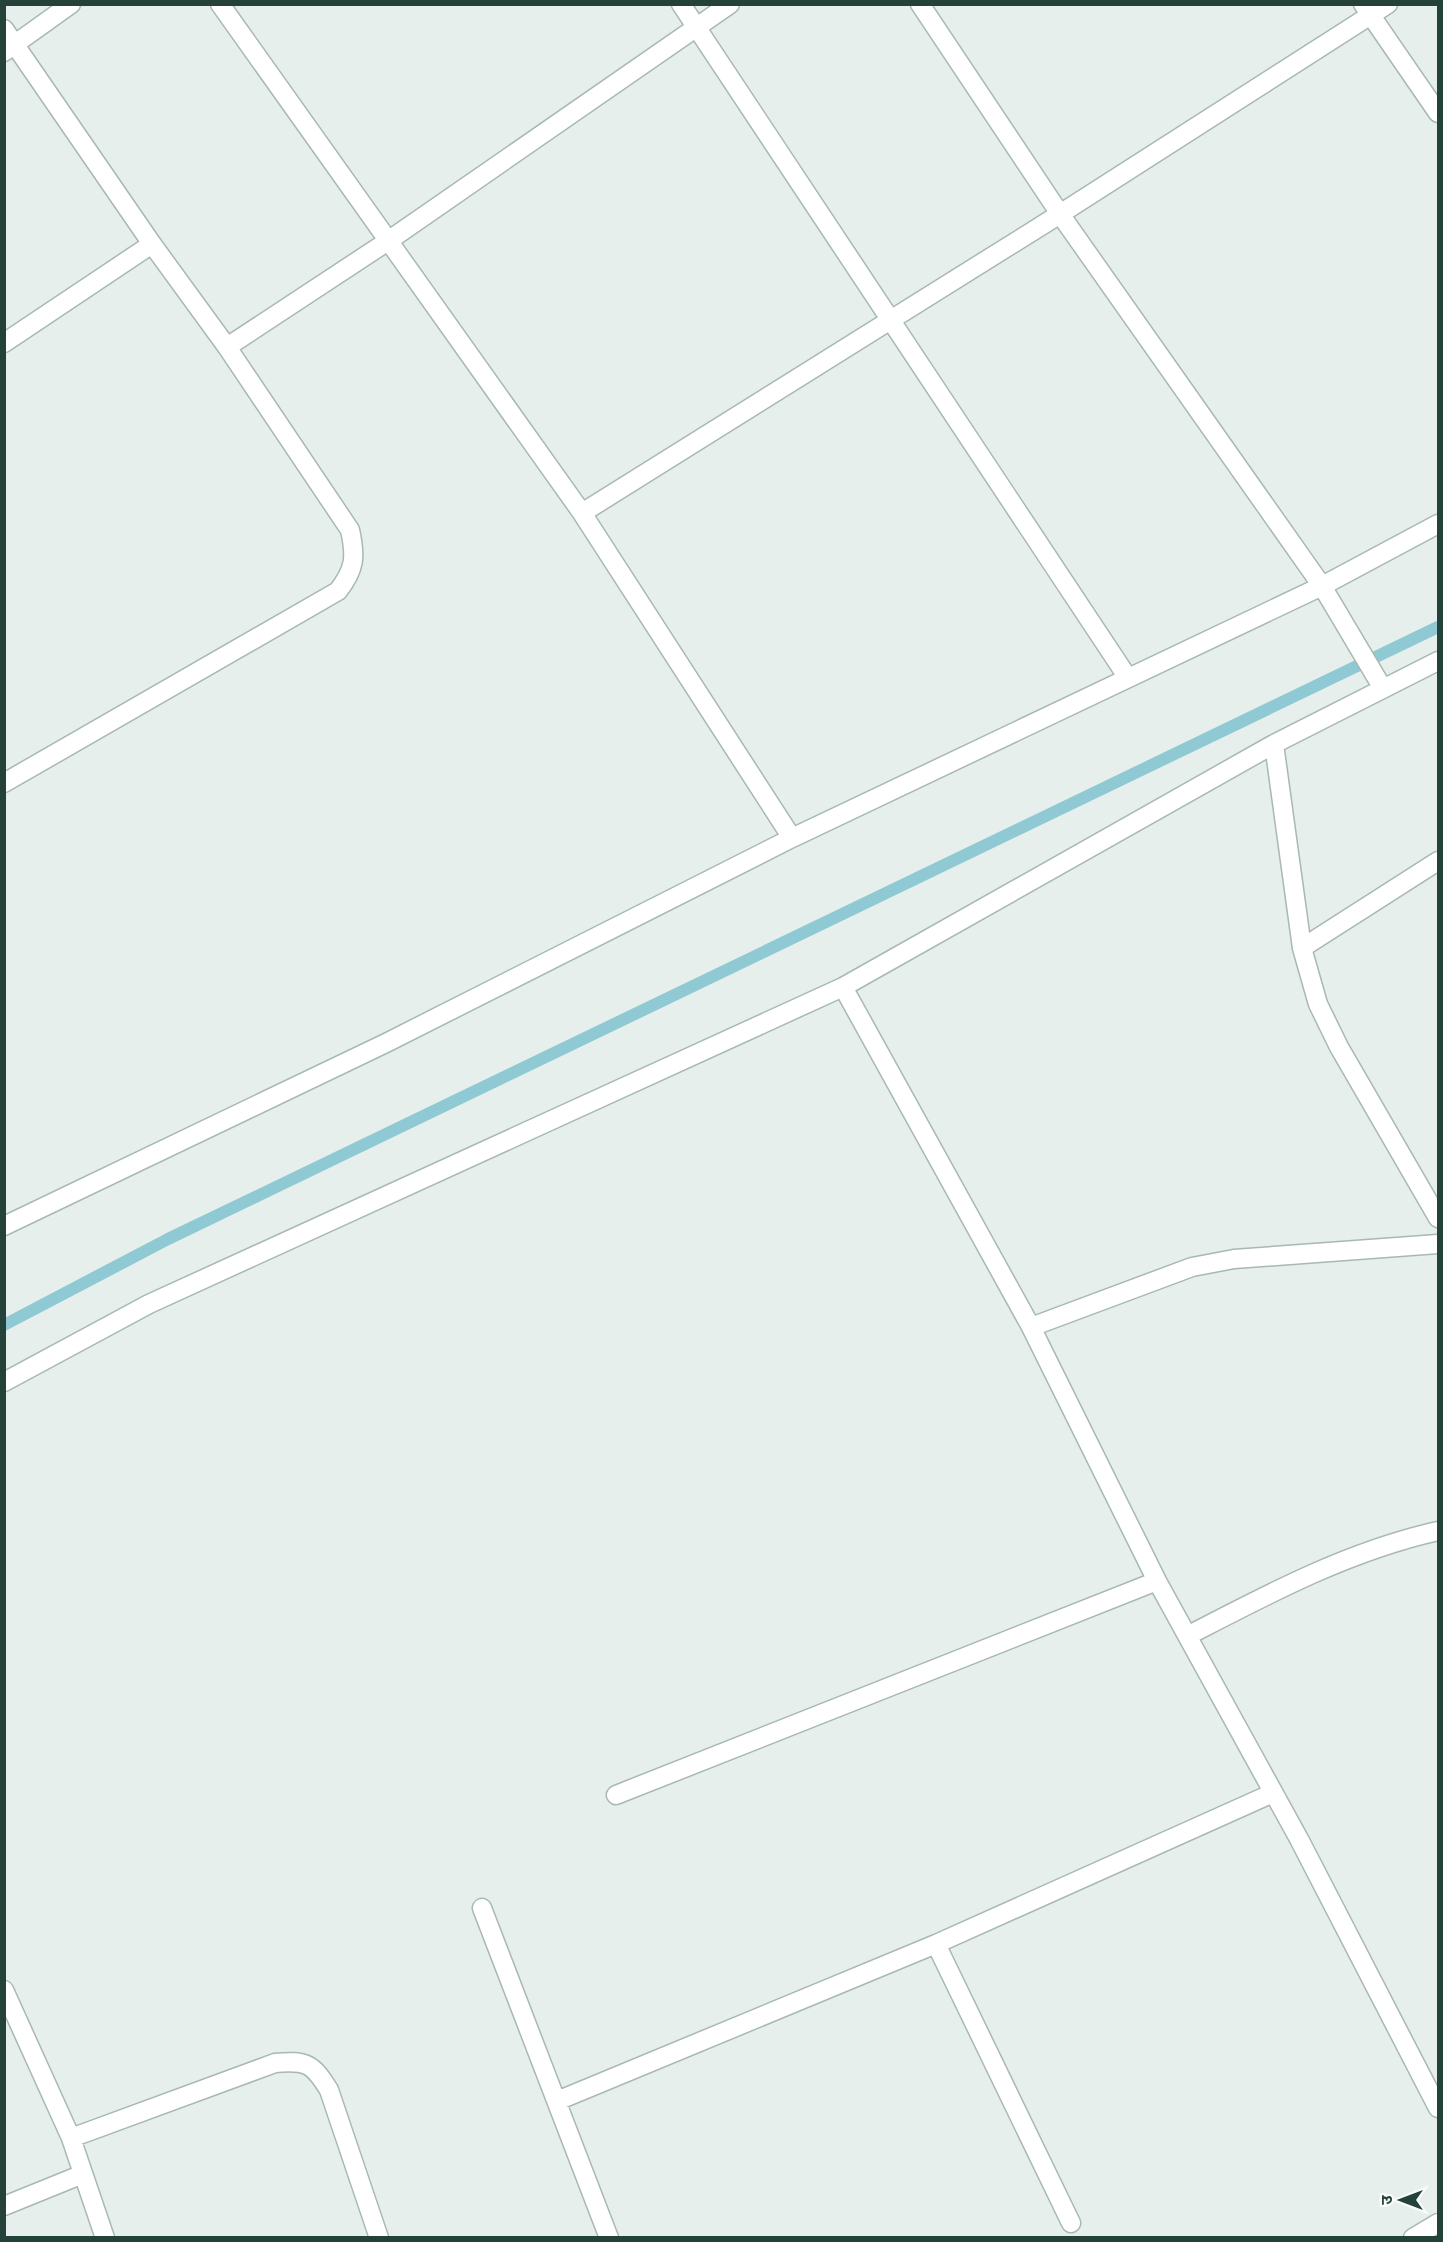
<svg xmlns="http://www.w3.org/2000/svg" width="1443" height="2242" font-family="'Space Grotesk','Noto Sans Devanagari',sans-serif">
  <rect width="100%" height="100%" fill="#e6efeb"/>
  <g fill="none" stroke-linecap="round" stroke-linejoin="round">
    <path stroke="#8ec9d4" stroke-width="12" d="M4 1325 168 1239 1438 627"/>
    <g stroke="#a8b8b2" stroke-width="21">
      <path id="minor" d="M220 4 582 513 792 838
        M681 4 1128 678
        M920 4 1060 214 1322 586 1382 687
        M1363 4 1438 113
        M4 29 152 244 227 347 350 530C356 557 355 569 338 591L4 783
        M4 52 71 4
        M4 343 152 244
        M227 347 388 241 730 4
        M582 513 1060 214 1388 4
        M1274 744 1302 948 1318 1004 1339 1047 1438 1218
        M1302 948 1438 861
        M843 987 1031 1327 1157 1581 1299 1839 1438 2108
        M4 1226 386 1043 792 838 1322 586 1438 524
        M1031 1327 1192 1267 1234 1259 1438 1244
        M4 1382 149 1304 843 987 1274 744 1438 661
        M1189 1635C1270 1593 1349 1551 1438 1531
        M616 1795 1157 1581
        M482 1908 609 2238
        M936 1944 1071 2223
        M4 1990 71 2138 105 2238
        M557 2101 936 1944 1273 1793
        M71 2138 275 2063C307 2060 313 2064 329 2090L379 2238
        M4 2206 83 2174
        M1413 2238 1438 2223"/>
    </g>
    <use href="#minor" stroke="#fff" stroke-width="18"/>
  </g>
  <rect width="1443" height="2242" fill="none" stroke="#24423a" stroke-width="12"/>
  <g transform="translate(1401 2200) rotate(270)" stroke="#f7fbf9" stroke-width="4.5" paint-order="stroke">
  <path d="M0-4.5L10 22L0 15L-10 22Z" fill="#24423a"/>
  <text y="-9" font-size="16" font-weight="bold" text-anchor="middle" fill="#24423a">उ</text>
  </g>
</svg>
